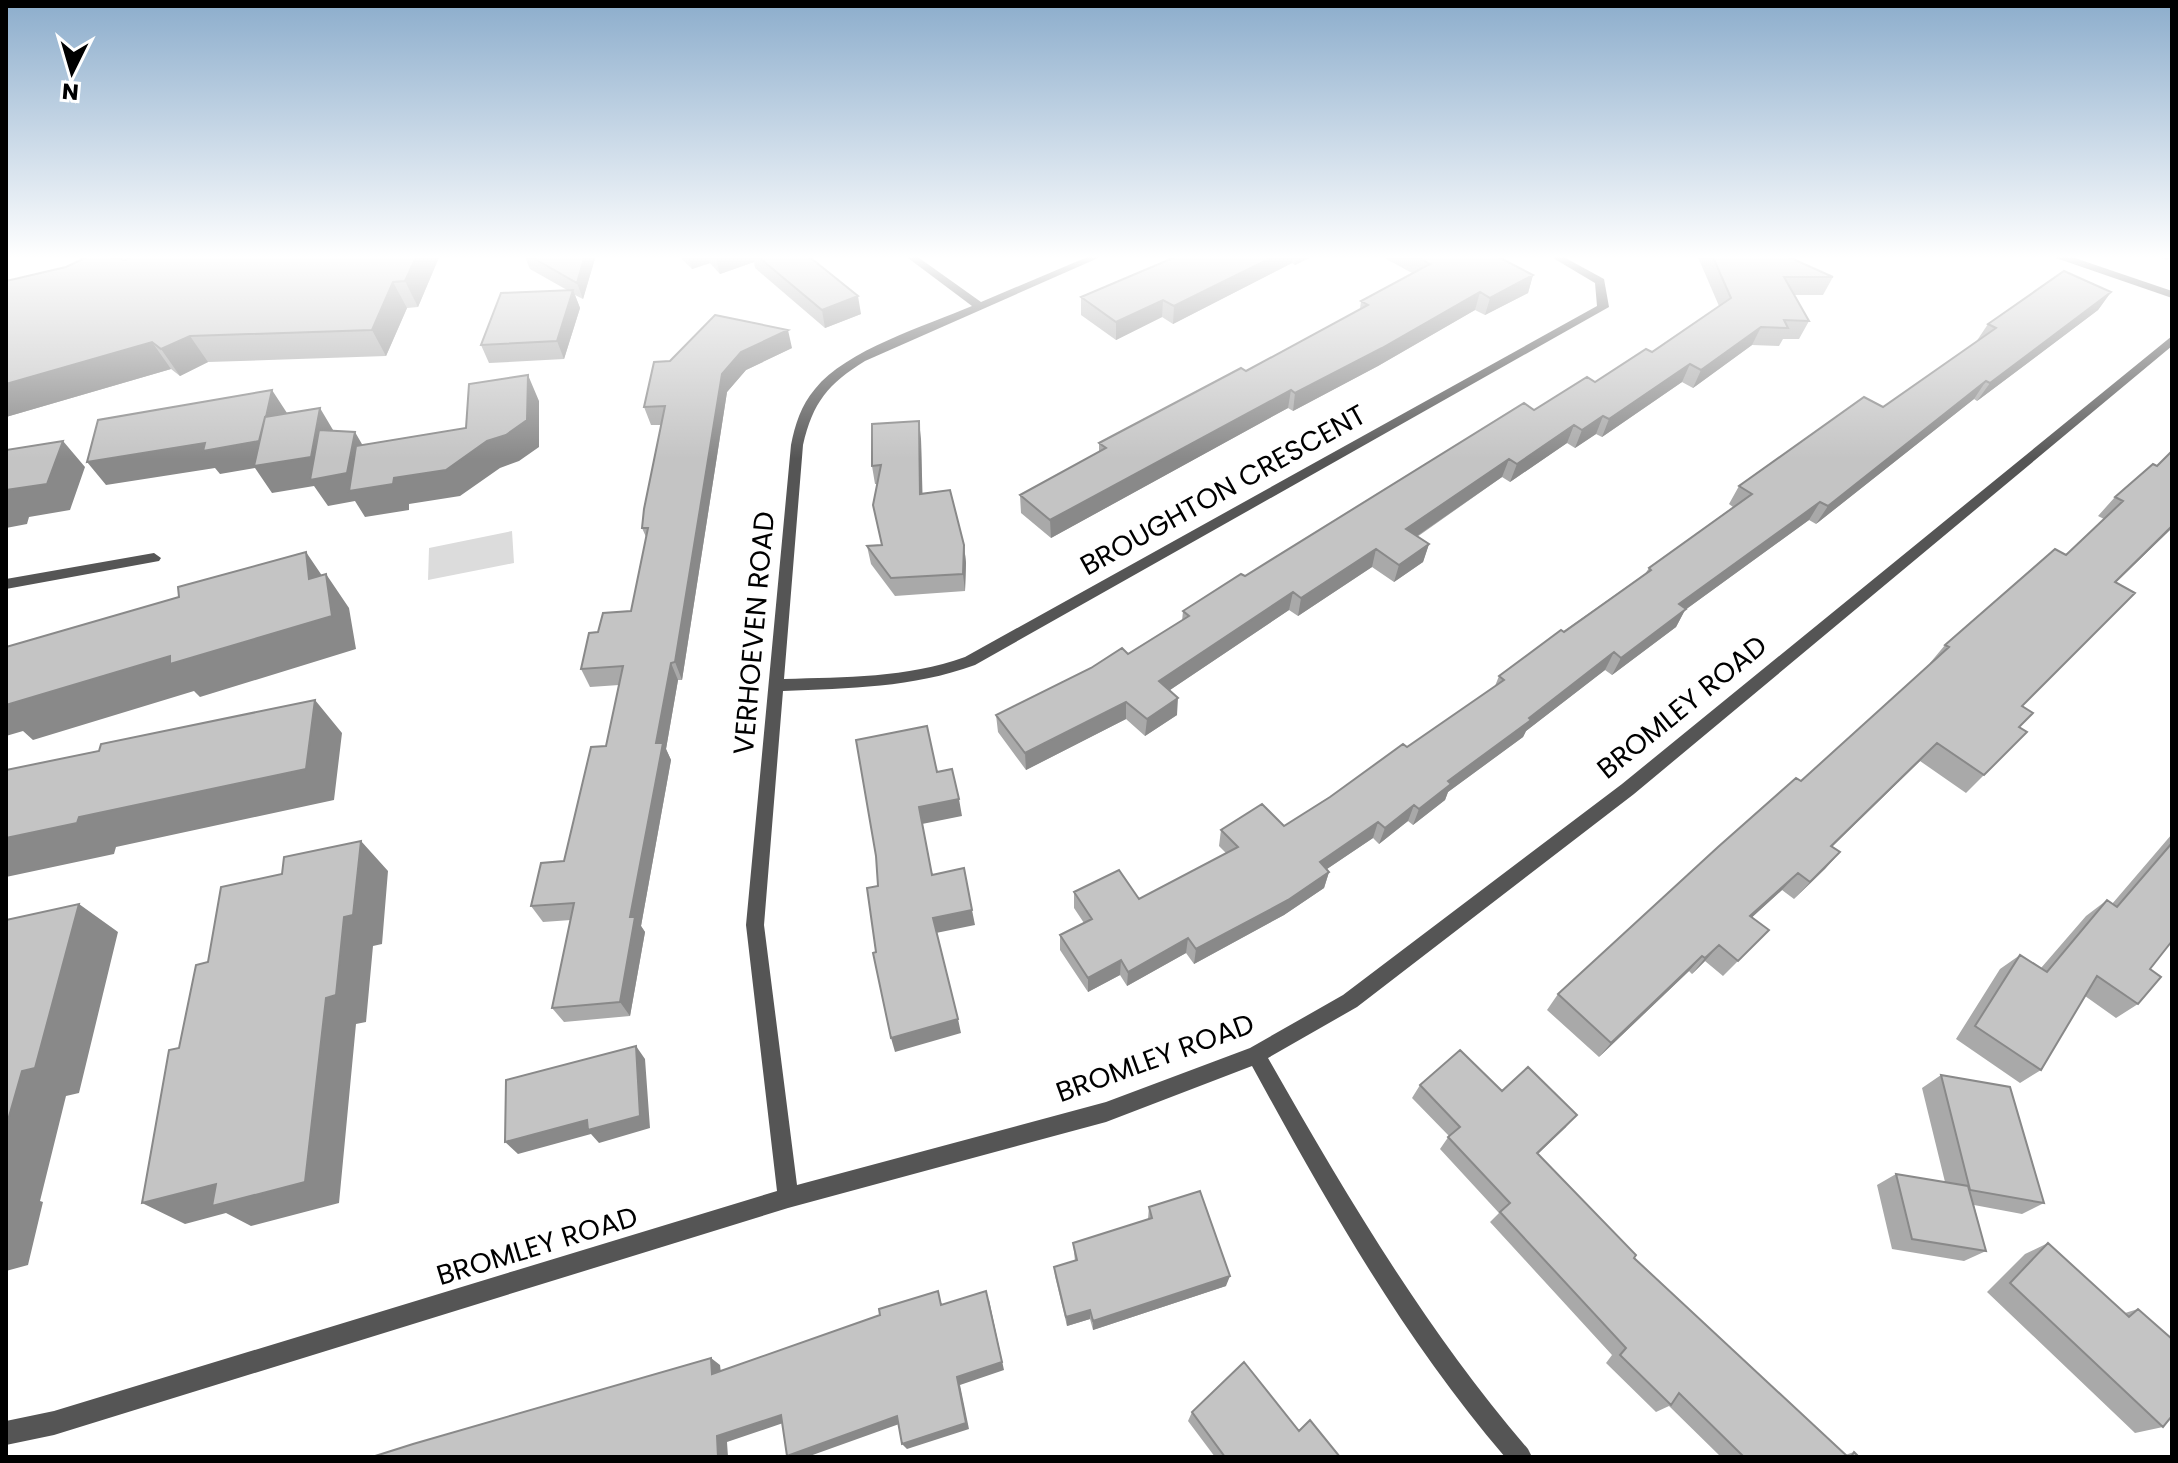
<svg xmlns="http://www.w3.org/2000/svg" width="2178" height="1463" font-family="Poppins,sans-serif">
  <rect width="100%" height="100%" fill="#fff"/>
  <path fill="#dcdcdc" d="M512 531 514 563 428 580 429 548Z"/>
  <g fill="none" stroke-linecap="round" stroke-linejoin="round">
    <path fill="#555" fill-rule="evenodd" d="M904 255H915L981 302 1092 255H1105L865 361C828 384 813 402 803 445L784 679C846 677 906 678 965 657L1597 306 1595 283 1548 255H1560L1604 279 1609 307 975 665C912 688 850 688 783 691L764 925 797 1185 1106 1102 1250 1048 1343 995 1622 784 2172 336V346L1634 794 1357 1007 1268 1058C1346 1195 1425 1329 1528 1449L1532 1457H1505C1403 1338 1327 1203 1252 1066L1106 1122 788 1208 54 1435 6 1445V1421L54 1411 777 1191 746 925 791 445C795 425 801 405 815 389 846 350 925 326 972 306Z
      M2052 255H2066L2172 291V298L2053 257Z
      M154 553 161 558 159 561 6 589V579Z"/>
  </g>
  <path fill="#a9a9a9" d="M440 255 418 307 407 308 386 356 208 362 180 376 171 369 6 417 125 260Z
    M524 255H596L583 299 575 295 580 308 564 359 489 363 481 345 567 290 530 269Z
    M678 255H807L861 314 825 328 755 268 754 262 720 274 710 263 692 269Z
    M1180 255H1315L1295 265 1292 263 1173 324 1162 317 1116 340 1081 315V297Z
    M1379 255H1495L1533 275 1528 293 1485 315 1475 310 1378 366 1293 411 1288 408 1051 538 1021 513 1020 495 1099 452V443L1246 371 1360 309 1361 301 1412 273Z
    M1697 255H1784L1833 277 1823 295H1794L1809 321 1799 339H1783L1779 346 1752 345 1693 388 1682 382 1602 437 1596 434 1575 448 1567 443 1510 482 1502 477 1417 537 1429 544 1423 562 1394 582 1372 567 1298 616 1289 610 1170 690 1177 715 1145 736 1126 719 1026 770 998 732 996 715 1128 654 1182 621 1183 611 1245 576 1534 410 1595 382 1652 352 1719 306Z
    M2153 255H2172L2167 260Z
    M2111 292 2098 310 1977 401 1974 399 1816 524 1809 520 1685 610 1676 627 1612 675 1605 670 1526 731 1523 737 1448 792 1445 800 1413 825 1408 821 1379 844 1373 838 1327 869 1329 872 1324 888 1284 915 1194 964 1186 953 1127 986 1120 975 1088 992 1060 950V935L1084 923 1074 908V892L1139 899 1226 853 1219 846 1221 830 1284 826 1407 747 1495 686 1499 676 1645 574 1649 568 1733 507 1729 504 1739 486 1883 407 1976 342 1988 324Z
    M792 348 746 370 727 392 682 680H678L666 749 671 760 641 926 645 932 630 1016 564 1022 552 1008 571 920 543 922 531 906 564 861 606 746 619 685 590 687 581 669 598 632 631 611 646 537 642 528 662 425H651L644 407 670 361Z
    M921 439 922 494 964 545 966 563 965 591 895 596 871 564 867 546 882 545 873 505 877 484H875L872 466Z
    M2172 451V528L2116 582 2022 706 2019 727 2027 732 1966 793 1920 761 1832 847 1840 852 1794 899 1782 890 1752 917 1769 930 1723 976 1705 961 1692 974 1689 971 1599 1057 1547 1010 1558 994 1801 781 1931 664 1930 663 1945 645 2066 555 2104 519 2098 516 2115 497 2157 466Z
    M2172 834V941L2150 969 2138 1004 2116 1018 2085 996 2041 1070 2020 1083 1956 1039 2000 969 2020 955 2041 968 2086 916 2107 900 2112 904Z
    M1941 1075 2044 1203 2022 1214 1974 1205 1986 1251 1964 1261 1892 1249 1877 1185 1896 1174 1945 1182 1922 1088Z
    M1420 1085 1502 1091 1566 1127 1538 1154 1634 1258 1845 1455 1854 1452 1859 1457H1721L1669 1406 1656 1412 1606 1363 1612 1355 1490 1222 1499 1213 1440 1149 1449 1136 1412 1098Z
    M1149 1207 1226 1286 1093 1330 1090 1319 1067 1326 1055 1276 1054 1267 1075 1261 1073 1243 1148 1219Z
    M2048 1243 2125 1313 2138 1309 2163 1427 2135 1433 1987 1292 2025 1254Z
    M1192 1412 1299 1431 1340 1457H1215L1188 1421Z"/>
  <path fill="#898989" d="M417 255H440L418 307 405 281Z
    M585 255H596L583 299 577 283Z
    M687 255H708L710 263 692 269Z
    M719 255H752L754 262 720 274 715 256Z
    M1277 255H1294L1292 263 1173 324 1174 306Z
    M1297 255H1315L1295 265Z
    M1533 275 1528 293 1485 315 1490 298Z
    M393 282 407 308 386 356 372 330Z
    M573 290 580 308 564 359 557 341Z
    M1480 292 1475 310 1378 366 1293 411 1295 393Z
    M2111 292 2098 310 1977 401 1990 383Z
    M858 296 861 314 825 328 822 310Z
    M1163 300 1162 317 1116 340V322Z
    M1761 327 1752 345 1693 388 1701 370Z
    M788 330 792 348 746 370 727 392 682 680 675 662 722 374 741 352Z
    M190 336 208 362 180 376 161 349Z
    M152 342 171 369 6 417V384Z
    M1690 364 1682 382 1602 437 1609 419Z
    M528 375 539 401V447L519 461 500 468 460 496 409 504V510L365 517 355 501 328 506 314 486 272 493 255 468 220 474 215 468 106 485 87 462 272 390 287 413 320 408 336 435 355 432 370 458 394 478 446 470Z
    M1986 381 1974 399 1816 524 1828 506Z
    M1291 390 1288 408 1051 538 1050 520Z
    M1603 416 1596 434 1575 448 1582 430Z
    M919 421 921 439 923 512 920 494Z
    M1574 425 1567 443 1510 482 1517 464Z
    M63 441 85 467 70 510 29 517 27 524 6 528V490Z
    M1509 459 1502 477 1401 547 1406 529Z
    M1820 502 1809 520 1685 610 1676 627 1612 675 1621 658 1679 604Z
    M2172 526V528L2097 601 2115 582Z
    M1429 544 1423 562 1394 582 1399 565Z
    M964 545 966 563 965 591 963 574Z
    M1376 549 1372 567 1298 616 1301 598Z
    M306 552 327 583 326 574 349 608 356 649 200 697 194 691 33 740 23 731 6 736V703L309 579Z
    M1293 592 1289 610 1158 698 1159 681Z
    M1614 652 1605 670 1526 731 1523 737 1448 792 1445 800 1413 825 1419 809 1448 781Z
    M671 663 678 680 666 749 671 760 641 926 645 932 630 1016 620 1002 630 917 656 743Z
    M1178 698 1177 715 1145 736 1147 719Z
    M315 700 342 733 334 800 116 847 114 854 6 877V838L79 817Z
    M1126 702V719L1026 770 1025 753Z
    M1937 743 1920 761 1815 863 1831 846Z
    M959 799 962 816 922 824 919 807Z
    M1414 805 1408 821 1379 844 1385 828Z
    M1378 822 1373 838 1315 877 1320 862Z
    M361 841 388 871 382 944 373 946 366 1022 356 1024 339 1203 251 1226 226 1213 185 1224 142 1203 326 998Z
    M1840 852 1825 869 1794 899 1810 882Z
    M1329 872 1324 888 1284 915 1194 964 1196 949Z
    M1798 873 1782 890 1736 932 1750 916Z
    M79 904 118 932 79 1093 66 1096 40 1201 43 1202 28 1265 6 1271V1127L22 1071Z
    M972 910 975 925 936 933 933 918Z
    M1188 938 1186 953 1127 986 1128 972Z
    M1719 945 1705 961 1692 974 1705 958Z
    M1702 956 1689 971 1599 1057 1611 1043Z
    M1121 960 1120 975 1088 992V978Z
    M958 1019 961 1033 895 1052 891 1038Z
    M636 1046 645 1059 650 1128 599 1143 591 1134 518 1154 505 1142Z
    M1577 1115 1566 1127 1526 1165 1537 1153Z
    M1230 1276 1226 1286 1093 1330V1321Z
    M989 1300 1004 1370 960 1385 969 1429 907 1449 902 1444 957 1377Z
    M1090 1310V1319L1067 1326 1066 1317Z
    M711 1358 720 1365 722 1381 712 1374Z
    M781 1415 789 1421 727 1442 728 1457H718L717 1436Z
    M897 1416 902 1423 807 1457H789L787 1456Z"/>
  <path fill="#c4c4c4" stroke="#898989" stroke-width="2" d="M91 255H99L125 260 134 255H417L405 281 393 282 372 330 190 336 161 349 152 342 6 384V281L66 267Z
    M528 255H585L577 283Z
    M756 255H807L858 296 822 310Z
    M1180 255H1277L1174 306 1163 300 1116 322 1081 297Z
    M1414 255H1495L1533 275 1490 298 1480 292 1382 348 1295 393 1291 390 1050 520 1020 495 1106 448 1099 443 1241 368 1246 371 1368 305 1361 301 1430 264Z
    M1712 255H1784L1833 277H1784L1809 321 1784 320 1788 328 1761 327 1701 370 1690 364 1609 419 1603 416 1582 430 1574 425 1517 464 1509 459 1406 529 1429 544 1399 565 1376 549 1301 598 1293 592 1159 681 1178 698 1147 719 1126 702 1025 753 996 715 1091 668 1122 648 1128 654 1189 616 1183 611 1241 574 1245 576 1524 403 1534 410 1587 377 1595 382 1646 349 1652 352 1731 298Z
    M2064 271 2111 292 1990 383 1986 381 1828 506 1820 502 1679 604 1686 609 1621 658 1614 652 1529 718 1531 720 1448 781 1451 784 1419 809 1414 805 1385 828 1378 822 1320 862 1329 872 1288 900 1196 949 1188 938 1128 972 1121 960 1088 978 1060 935 1092 919 1074 892 1119 870 1139 899 1238 847 1221 830 1262 804 1284 826 1330 797 1403 744 1407 747 1504 680 1499 676 1561 630 1564 632 1651 570 1649 568 1752 494 1739 486 1864 397 1883 407 1996 328 1988 324Z
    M573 290 557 341 481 345 501 293Z
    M715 315 788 330 741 352 722 374 675 662 671 663 656 743H663L630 917H635L620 1002 552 1008 574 903 531 906 541 863 564 861 591 747 606 746 623 666 581 669 589 633 598 632 603 613 631 611 648 528H642L644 509 665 406 644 407 654 362 670 361Z
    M528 375 527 420 506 435 487 441 446 470 394 478 393 484 349 491 356 446 466 428 469 384Z
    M272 390 266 417H265L259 441 203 451 205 443 87 462 98 420Z
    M320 408 311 457 254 466 265 417Z
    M919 421 920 494 950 490 964 545 963 574 891 578 867 546 882 545 873 505 881 465 872 466V424Z
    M319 430 355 432 347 473 310 480Z
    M63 441 47 484 6 490V450Z
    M2172 451V526L2115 582 2135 593 2022 706 2033 713 2019 727 2027 732 1984 775 1937 743 1831 846 1840 852 1810 882 1798 873 1750 916 1769 930 1738 961 1719 945 1705 958 1702 956 1611 1043 1558 994 1718 847 1796 778 1801 781 1949 647 1945 645 2055 549 2066 555 2123 501 2115 497 2153 464 2157 466Z
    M306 552 309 579 326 574 332 616 170 664V656L6 705V647L179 597 178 587Z
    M315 700 306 769 79 817 77 823 6 838V770L99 751 101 744Z
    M927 726 937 772 952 769 959 799 919 807 932 875 964 868 972 910 933 918 958 1019 891 1038 873 953 876 952 867 888 878 886 876 856 856 740Z
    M361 841 353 915 344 917 336 995 326 998 305 1182 212 1206 216 1184 142 1203 169 1050 179 1048 196 965 208 962 221 887 282 874 284 857Z
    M2172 843V941L2150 969 2161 977 2138 1004 2097 976 2041 1070 1975 1026 2020 955 2047 972 2107 900 2117 907Z
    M79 904 35 1068 22 1071 6 1127V920Z
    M636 1046 640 1116 588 1130 587 1120 505 1142 506 1080Z
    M1460 1050 1502 1091 1528 1067 1577 1115 1537 1153 1636 1255 1634 1258 1848 1457H1744L1679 1393 1671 1405 1620 1355 1626 1348 1500 1212 1510 1203 1448 1137 1460 1127 1420 1085Z
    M1941 1075 2010 1087 2044 1203 1970 1190Z
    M1896 1174 1968 1186 1986 1251 1912 1239Z
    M1200 1191 1230 1276 1093 1321 1090 1310 1066 1317 1054 1267 1077 1260 1073 1243 1152 1218 1149 1207Z
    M2048 1243 2129 1317 2138 1309 2172 1339V1416L2163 1427 2010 1283Z
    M938 1291 941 1305 986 1291 1002 1362 957 1377 966 1423 902 1444 897 1416 787 1456 781 1415 717 1436 718 1457H372L413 1444 711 1358 712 1374 880 1315 879 1309Z
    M1244 1362 1299 1431 1310 1420 1340 1457H1225L1192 1412Z
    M1854 1452 1859 1457H1851Z"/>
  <linearGradient id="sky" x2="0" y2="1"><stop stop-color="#8cadcc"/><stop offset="0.56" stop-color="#fff"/><stop offset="1" stop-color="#fff" stop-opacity="0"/></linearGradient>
  <rect width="2178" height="459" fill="url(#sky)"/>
  <g text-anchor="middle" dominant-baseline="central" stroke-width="7" stroke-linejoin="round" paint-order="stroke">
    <g font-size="28" fill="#000" stroke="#fff">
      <text transform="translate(1223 490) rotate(-29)">BROUGHTON CRESCENT</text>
      <text transform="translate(754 633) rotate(-85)">VERHOEVEN ROAD</text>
      <text transform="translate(1682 707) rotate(-39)">BROMLEY ROAD</text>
      <text transform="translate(1155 1058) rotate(-20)">BROMLEY ROAD</text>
      <text transform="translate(537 1246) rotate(-17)">BROMLEY ROAD</text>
    </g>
  </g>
  <rect width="2178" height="1463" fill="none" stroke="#000000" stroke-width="16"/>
  <g transform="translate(72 72) rotate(185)" stroke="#ffffff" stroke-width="6" paint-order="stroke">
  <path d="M0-6L14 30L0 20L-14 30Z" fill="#000000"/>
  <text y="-12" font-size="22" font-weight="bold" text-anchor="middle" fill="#000000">N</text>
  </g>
</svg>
